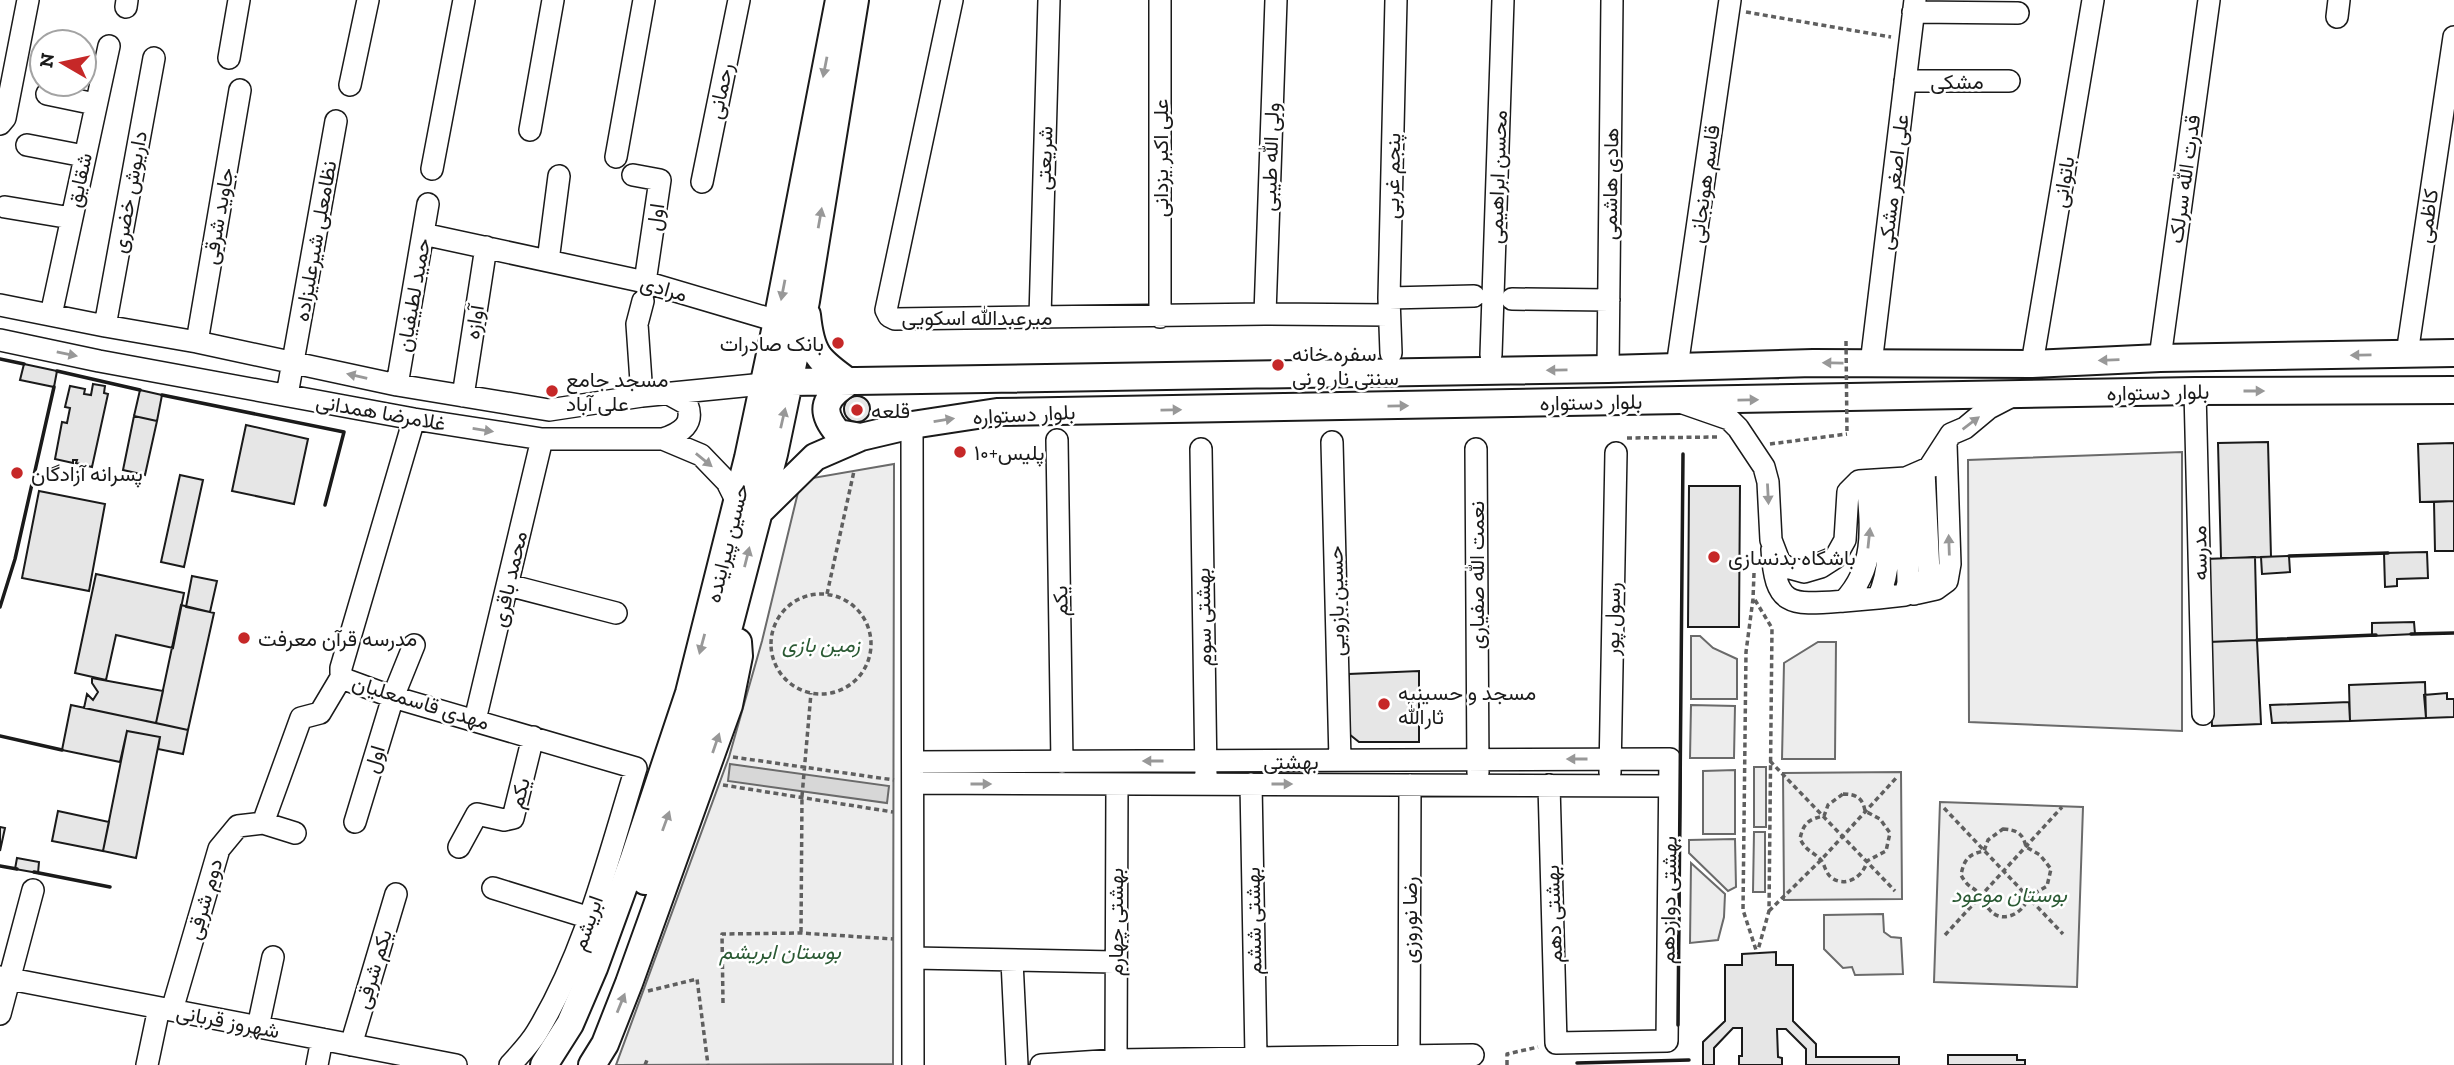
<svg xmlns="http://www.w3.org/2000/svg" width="2454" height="1065" font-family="'Zilla Slab',Vazirmatn,serif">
  <rect width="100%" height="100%" fill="#fff"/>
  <path fill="#ededed" stroke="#6a6a6a" stroke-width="2" d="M2182 452V731L1969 722 1968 460Z
    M894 464 893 1064 616 1065 729 757 762 641 801 480Z
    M1691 636H1700L1713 648 1737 659V699H1691Z
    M1818 642H1836L1835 759H1782L1784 663Z
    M1691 705 1735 706 1734 758H1690Z
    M1754 767H1766V827H1754Z
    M1735 770V834H1703V771Z
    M1901 772 1902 899 1784 900 1783 773Z
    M1940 802 2083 807 2077 987 1934 982Z
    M1754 832H1765V892H1753Z
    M1735 839 1736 887 1728 891 1689 853V840Z
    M1691 863 1725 894 1724 917 1718 940 1690 943Z
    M1883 914 1884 932 1891 937 1901 938 1903 974 1855 975 1852 967 1843 968 1824 949V915Z"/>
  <path fill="#d7d7d7" stroke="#6a6a6a" stroke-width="2" d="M730 764 889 786 887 803 728 781Z"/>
  <path fill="#e6e6e6" stroke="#1a1a1a" stroke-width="2" d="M24 364 57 371 54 387 20 380Z
    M93 384 105 386 104 393 108 394 92 467 76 463 77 460H73V463L55 459 62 422 67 423 70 408 65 407 70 386 85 389 84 394 91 395Z
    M140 390 162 395 157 421 134 416Z
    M844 409a13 13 0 1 1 26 0a13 13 0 1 1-26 0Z
    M134 416 157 421 145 475 123 470Z
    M246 425 308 439 294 504 232 491Z
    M2268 442 2271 557 2221 558 2218 443Z
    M2454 443V501L2420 502 2418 444Z
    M180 475 203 480 184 567 161 562Z
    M1689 486H1740L1739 627H1688Z
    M39 491 105 504 89 591 22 578Z
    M2454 501V551H2435L2434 502Z
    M2427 552 2428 578 2397 579V586L2385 587 2384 553Z
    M2289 556 2290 572 2262 574 2261 557Z
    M2255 557 2257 640 2209 642 2206 559Z
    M96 574 184 593 173 648 116 635 106 680 75 673Z
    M192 576 217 581 210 612 186 607Z
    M181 605 214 613 188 730 156 723Z
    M2414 622 2415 634 2372 636V623Z
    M2257 640 2261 724 2212 726 2209 642Z
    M1419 671V742H1359L1349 734V674Z
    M92 678 163 691 156 723 84 708 87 694 93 700 98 692 92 683Z
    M2425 682 2426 718 2350 721 2349 685Z
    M2447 693V699H2454V717L2426 718 2424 695Z
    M2349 702 2350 721 2272 723 2270 705Z
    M71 705 188 730 183 754 158 749 160 737 127 731 120 762 62 750Z
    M127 731 160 737 136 858 103 851Z
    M58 811 109 822 103 851 52 841Z
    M0 827 5 828 0 851Z
    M17 858 39 862 38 873 15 869Z
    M1776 952V965H1793V1021L1816 1044V1057H1899V1065H1806V1049L1786 1029H1777L1778 1057 1782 1058V1065H1739V1056H1742V1028H1733L1714 1048V1065H1703V1042L1725 1021V965H1742V954Z
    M1948 1055H2017V1060H2025V1065H1948Z"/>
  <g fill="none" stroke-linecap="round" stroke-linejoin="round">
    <g stroke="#1a1a1a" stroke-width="24">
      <path id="minor" d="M952 0 886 310 889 316 895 319 1265 314 1389 315
        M1160 0V317
        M126 7 127 0
        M1913 12 2018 13
        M2337 17 2339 0
        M229 58 239 0
        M1905 81H2009
        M350 85 368 0
        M47 94 95 104
        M0 124 5 118 28 0
        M530 130 553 0
        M27 145 84 156
        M616 157 644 0
        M432 169 464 0
        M633 175 660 180 645 282
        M702 182 739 0
        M5 207 71 218
        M423 234 645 282 777 321
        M548 261 559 176
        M1389 298 1474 296
        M1512 299 1609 300
        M0 305 105 326 197 342 397 385 549 410 642 396 764 384
        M1265 314 1276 0
        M51 315 109 46
        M1040 317 1049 0
        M105 326 154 58
        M0 340 99 361 414 419 542 439H663L701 455 727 482 738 504
        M197 342 240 90
        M1391 353 1389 298 1396 0
        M2407 354 2454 37
        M1491 355 1503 0
        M2160 358 2209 0
        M1871 364 1915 0
        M2032 364 2093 0
        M1677 367 1730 0
        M1608 369 1612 0
        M397 385 428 204
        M2195 391 2203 714
        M287 395 336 121
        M463 396 486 247
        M642 396 637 324 643 301
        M1683 403 1729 419 1738 428 1764 467 1768 482 1771 540 1779 561 1786 567 1804 572 1821 567 1835 558 1845 540 1848 492 1859 481 1906 478 1929 468 1951 434 1965 428 1989 408 2014 395
        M414 419 341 668V673L344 679 393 697 636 768C608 858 586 951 537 1032 530 1044 519 1055 510 1065
        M912 425 913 1065
        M663 439C681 433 695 424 687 404L667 393
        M1057 440 1062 762
        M1332 442 1340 760
        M1201 449 1206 776
        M1476 449 1478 773
        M1772 549C1775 608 1791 605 1844 601 1877 566 1871 525 1867 481
        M508 585 616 613
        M1918 593 1936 589 1947 581 1950 564 1946 444
        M1914 594 1926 588 1929 572 1924 471
        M1878 598 1905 595 1908 583 1906 478
        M1844 601 1878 598C1895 562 1887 519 1886 480
        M475 720 542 439
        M913 762 1670 759 1667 1041 1556 1043 1549 785
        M1610 773 1616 453
        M913 783 1669 786
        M1251 784 1256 1057
        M355 822 393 697 414 645
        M263 823 295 833
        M459 847 477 814 504 820 513 818 533 737
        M493 888 590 918
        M913 958 1114 962
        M1012 961 1017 1065
        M0 977 456 1065
        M172 1010 219 849 238 826 263 823 301 718 320 713 342 676
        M0 1014 33 890
        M258 1027 273 957
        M351 1045 396 894
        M1409 1055 1410 785
        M1116 1060 1117 784
        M147 1065 159 1008
        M317 1065 322 1039
        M1041 1065 1116 1060 1473 1055"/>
    </g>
    <g stroke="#1a1a1a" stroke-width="30">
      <path id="major" d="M807 315C811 354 818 360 849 382 825 397 818 410 838 433L861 437
        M764 384 791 382 1608 369 1813 363 2032 364 2160 358 2454 353
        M758 513 815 457 861 437 912 425 997 412 2195 391 2454 390
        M645 881 710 699 774 454 806 301 855 0
        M544 1065 570 1024 594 968 633 861 689 693 748 458 777 321 839 0
        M592 1065 605 1044 629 983 729 705 739 656 738 642"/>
    </g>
    <path stroke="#5f5f5f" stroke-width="3.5" stroke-dasharray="5 3.5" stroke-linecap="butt" d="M1746 12 1891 37
      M1627 438 1717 437
      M1770 444 1847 434
      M1754 573 1753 599 1746 652 1743 910 1757 953
      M827 594 854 471
      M771 644a50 50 0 1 1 100 0a50 50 0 1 1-100 0Z
      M1755 600 1772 628 1769 911 1758 950
      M733 757 894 780
      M1770 761 1895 891
      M723 785 893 812
      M1843 794C1856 794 1863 798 1865 811L1880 819 1890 833 1886 851 1867 861C1864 876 1846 888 1832 878 1825 873 1825 864 1820 859 1811 850 1807 852 1800 839 1803 824 1808 819 1824 816L1828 805Z
      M1944 808 2063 934
      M2003 829C2017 830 2023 833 2026 847L2040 855 2051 869 2047 886 2028 897C2024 914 2001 925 1989 909 1985 905 1984 898 1980 894 1972 886 1968 888 1961 875 1964 859 1969 854 1984 851L1988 840Z
      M1769 911 1821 860 1897 777
      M801 932 802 796 811 693
      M1945 935 2062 807
      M648 991 697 979 708 1065
      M723 1003 722 934 801 933 893 939
      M645 1065 647 1060
      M1507 1065V1054L1538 1047"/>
    <use href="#minor" stroke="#fff" stroke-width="21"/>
    <use href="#major" stroke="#fff" stroke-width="26"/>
    <path stroke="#5f5f5f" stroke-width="3.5" stroke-dasharray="5 3.5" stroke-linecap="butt" d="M1846 341 1847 434"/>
    <path stroke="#1a1a1a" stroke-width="3.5" d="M0 359 24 364
      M57 371 140 390
      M162 395 344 432 325 505
      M2289 556 2388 553
      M0 607 15 559 54 387
      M2411 634 2454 633
      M2257 640 2376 635
      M0 736 62 750
      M0 866 17 869
      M34 872 110 887
      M1678 1025 1683 454
      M1577 1063 1689 1060"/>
  </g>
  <defs><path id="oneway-solid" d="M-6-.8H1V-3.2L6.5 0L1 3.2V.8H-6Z" transform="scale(1.75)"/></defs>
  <g fill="#989898">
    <use href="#oneway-solid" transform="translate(825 67) rotate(101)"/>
    <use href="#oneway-solid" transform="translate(820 218) rotate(-80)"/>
    <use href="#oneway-solid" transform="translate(783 290) rotate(101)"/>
    <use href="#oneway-solid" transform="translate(67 354) rotate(12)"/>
    <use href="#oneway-solid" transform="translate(2361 355) rotate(179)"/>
    <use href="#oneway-solid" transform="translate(2109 360) rotate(178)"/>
    <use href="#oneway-solid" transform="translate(1833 363) rotate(-179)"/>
    <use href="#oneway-solid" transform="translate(1557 370) rotate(179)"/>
    <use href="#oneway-solid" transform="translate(357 376) rotate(-167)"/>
    <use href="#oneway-solid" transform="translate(2254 391)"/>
    <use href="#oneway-solid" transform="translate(1748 400) rotate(-1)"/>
    <use href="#oneway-solid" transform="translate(1398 406) rotate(-1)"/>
    <use href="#oneway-solid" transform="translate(1171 410) rotate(-1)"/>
    <use href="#oneway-solid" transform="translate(783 418) rotate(-77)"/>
    <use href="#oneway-solid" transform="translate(944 420) rotate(-9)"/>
    <use href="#oneway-solid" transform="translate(1971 423) rotate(-37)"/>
    <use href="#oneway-solid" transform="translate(483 430) rotate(9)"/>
    <use href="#oneway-solid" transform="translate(704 460) rotate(39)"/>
    <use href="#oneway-solid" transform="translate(1768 494) rotate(87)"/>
    <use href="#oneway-solid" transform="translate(1869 538) rotate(-84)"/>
    <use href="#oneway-solid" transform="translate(1949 545) rotate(-92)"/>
    <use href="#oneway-solid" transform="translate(747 557) rotate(-76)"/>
    <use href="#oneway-solid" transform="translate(702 644) rotate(105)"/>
    <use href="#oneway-solid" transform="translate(716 743) rotate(-71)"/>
    <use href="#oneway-solid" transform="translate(1577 759) rotate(180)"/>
    <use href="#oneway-solid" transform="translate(1153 761) rotate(180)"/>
    <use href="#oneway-solid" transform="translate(981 784)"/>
    <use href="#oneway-solid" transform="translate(1282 784)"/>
    <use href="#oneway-solid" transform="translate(666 821) rotate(-70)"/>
    <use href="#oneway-solid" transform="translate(621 1003) rotate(-68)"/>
  </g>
  <g fill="#c62828" stroke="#fff" stroke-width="2.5">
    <circle cx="838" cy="343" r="7"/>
    <circle cx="1278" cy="365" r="7"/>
    <circle cx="552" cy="391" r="7"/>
    <circle cx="857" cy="410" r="7"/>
    <circle cx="960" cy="452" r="7"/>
    <circle cx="17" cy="473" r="7"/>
    <circle cx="1714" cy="557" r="7"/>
    <circle cx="244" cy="638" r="7"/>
    <circle cx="1384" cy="704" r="7"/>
  </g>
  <g text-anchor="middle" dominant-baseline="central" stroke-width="5" stroke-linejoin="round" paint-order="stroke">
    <g font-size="21" fill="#1a1a1a" stroke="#fff">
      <text x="1957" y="81">مشکی</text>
      <text transform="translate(720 91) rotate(-78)">رحمانی</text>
      <text transform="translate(1270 157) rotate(-88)">ولی الله طیبی</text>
      <text transform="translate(1044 158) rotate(-88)">شریعتی</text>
      <text transform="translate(1160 158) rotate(-90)">علی اکبر یزدانی</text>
      <text transform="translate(1392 176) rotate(-89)">پنجم غربی</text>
      <text transform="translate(1497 177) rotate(-88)">محسن ابراهیمی</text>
      <text transform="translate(2184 179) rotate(-82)">قدرت الله سرلک</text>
      <text transform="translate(79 180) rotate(-78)">شقایق</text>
      <text transform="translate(1893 182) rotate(-83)">علی اصغر مشکی</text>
      <text transform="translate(2063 182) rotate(-81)">باتوانی</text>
      <text transform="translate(1610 184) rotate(-89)">هادی هاشمی</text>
      <text transform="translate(1704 184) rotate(-82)">قاسم هونجانی</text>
      <text transform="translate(129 192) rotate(-80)">داریوش خضری</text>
      <text transform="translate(218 216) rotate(-80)">جاوید شرقی</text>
      <text transform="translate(2427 216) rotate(-82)">کاظمی</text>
      <text transform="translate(655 217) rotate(-82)">اول</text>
      <text transform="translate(315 241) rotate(-80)">نظامعلی شیرعلیزاده</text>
      <text transform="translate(664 288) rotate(16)">مرادی</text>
      <text transform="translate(413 295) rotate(-80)">حمید لطیفیان</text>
      <text x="977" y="317">میرعبدالله اسکویی</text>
      <text transform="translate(474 322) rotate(-81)">آوازه</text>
      <text transform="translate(2158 392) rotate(-1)">بلوار دستواره</text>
      <text transform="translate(1591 402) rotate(-1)">بلوار دستواره</text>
      <text transform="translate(381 412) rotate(10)">غلامرضا همدانی</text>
      <text transform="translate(1024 414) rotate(-3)">بلوار دستواره</text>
      <text transform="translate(727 543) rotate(-76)">حسین پیراینده</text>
      <text transform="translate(2199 553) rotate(-91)">مدرسه</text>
      <text transform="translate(1476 575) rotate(-90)">نعمت الله صفیاری</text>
      <text transform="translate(509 579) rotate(-77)">محمد باقری</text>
      <text transform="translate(1060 601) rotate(-91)">یکم</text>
      <text transform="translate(1336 601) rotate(-91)">حسین بازویی</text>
      <text transform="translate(1203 617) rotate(-91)">بهشتی سوم</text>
      <text transform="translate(1612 619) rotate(-89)">رسول پور</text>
      <text transform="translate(421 702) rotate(17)">مهدی قاسمعلیان</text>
      <text transform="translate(374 759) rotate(-73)">اول</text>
      <text x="1291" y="761">بهشتی</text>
      <text transform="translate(519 793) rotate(-76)">یکم</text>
      <text transform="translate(204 899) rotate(-74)">دوم شرقی</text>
      <text transform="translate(1668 900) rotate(-89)">بهشتی دوازدهم</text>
      <text transform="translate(1553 914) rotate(-92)">بهشتی دهم</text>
      <text transform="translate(1409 920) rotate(-90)">رضا نوروزی</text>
      <text transform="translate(1253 921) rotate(-91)">بهشتی ششم</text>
      <text transform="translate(1115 922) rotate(-90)">بهشتی چهارم</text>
      <text transform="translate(587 923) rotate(-71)">ابریشم</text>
      <text transform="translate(373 969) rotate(-73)">یکم شرقی</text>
      <text transform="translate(228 1021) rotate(11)">شهروز قربانی</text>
    </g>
    <g font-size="21" fill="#1a1a1a" stroke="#fff" text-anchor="start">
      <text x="824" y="343" text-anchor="end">بانک صادرات</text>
      <text x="1292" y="353">سفره خانه<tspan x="1292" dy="24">سنتی نار و نی</tspan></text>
      <text x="566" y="379">مسجد جامع<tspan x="566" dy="24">علی آباد</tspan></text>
      <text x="871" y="410">قلعه</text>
      <text x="974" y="452">پلیس+۱۰</text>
      <text x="31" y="473">پسرانه آزادگان</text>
      <text x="1728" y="557">باشگاه بدنسازی</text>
      <text x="258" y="638">مدرسه قرآن معرفت</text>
      <text x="1398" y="692">مسجد و حسینیه<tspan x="1398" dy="24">ثارالله</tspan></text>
    </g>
    <g font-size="21" font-style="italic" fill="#2b5a34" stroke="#fff">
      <text x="821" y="644">زمین بازی</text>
      <text x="2009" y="894">بوستان موعود</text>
      <text x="780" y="951">بوستان ابریشم</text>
    </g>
  </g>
  <g transform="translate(63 63) rotate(279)"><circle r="33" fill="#ffffff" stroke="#a3a3a3" stroke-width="2"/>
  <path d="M0-5L12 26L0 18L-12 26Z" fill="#c62828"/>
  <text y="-10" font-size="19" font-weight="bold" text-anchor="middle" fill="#1a1a1a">N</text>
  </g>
</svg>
